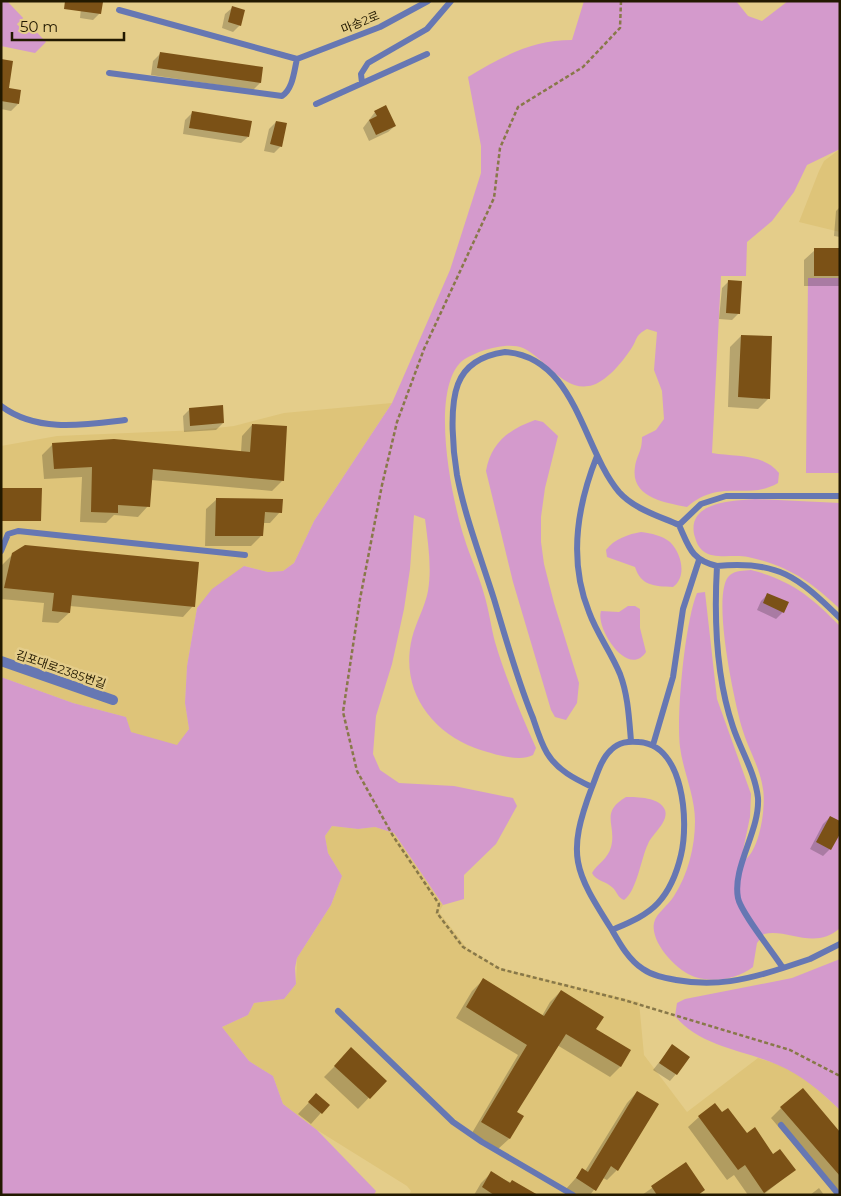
<svg xmlns="http://www.w3.org/2000/svg" width="841" height="1196" font-family="Montserrat,'Noto Sans KR',sans-serif">
  <rect width="100%" height="100%" fill="#e4cd8a"/>
  <path fill="#dec479" d="M840 149V232L799 222 819 171 824 161Z
    M392 403 314 521 294 563 283 571 268 572 244 566 197 608 187 666 185 703 189 729 177 746 130 732 126 717 73 703 1 677V446L57 436 199 430 234 426 284 413Z
    M332 826 358 829 375 827 394 833 443 905 439 912 466 947 481 957 500 968 639 1002 644 1055 687 1112 758 1058 780 1065 806 1079 840 1110V1195H409L411 1191 407 1186 317 1130 283 1104 273 1076 249 1061 222 1027 248 1015 254 1003 284 999 296 984 297 958 331 905 342 876 328 853 325 836Z"/>
  <path fill="#d49acc" d="M1 1H7L46 42 35 53 1 46Z
    M584 1H736L748 16 762 21 788 1H840V149L807 165 794 192 772 221 747 242 746 276H721L712 453C734 457 763 453 779 473L778 483C747 501 721 478 687 507 666 503 630 498 635 467 637 454 642 452 642 437L656 430 664 419 662 391 654 370 657 332 647 329C634 336 638 339 631 349 623 361 608 380 593 385 564 394 547 359 523 348 512 343 493 347 482 351 477 353 467 357 462 361 429 391 452 500 464 537 470 557 479 575 484 594 489 610 491 627 495 642 506 679 521 714 536 748L533 755C519 763 490 753 475 748 428 730 400 687 412 638 416 622 425 607 428 591 432 567 428 543 425 519L414 515 410 569 404 609 392 664 376 716 373 754 380 770 399 783 454 786 513 798 517 806 496 844 464 875V899L443 905 394 833 375 827 358 829 332 826 325 836 328 853 342 876 331 905 297 958 295 968 296 984 284 999 254 1003 248 1015 222 1027 249 1061 273 1076 283 1104 317 1130 376 1191 374 1195H1V677L73 703 126 717 131 732 177 745 189 729 185 703 187 666 197 608 212 589 244 566 268 572 283 571 294 563 314 521 392 403 450 270 481 173V146L468 77C501 57 532 40 572 40Z
    M808 278H840V473H806Z
    M535 420 543 422 558 436 545 488 541 517V542L544 564 554 603 579 683 577 703 566 720 555 717 551 710 513 582 486 471C491 442 510 429 535 420Z
    M755 499 840 503V609C810 581 789 566 748 557 734 554 714 560 703 551 697 546 696 540 694 534 688 501 734 501 755 499Z
    M641 532C651 533 663 536 670 542 682 554 687 577 673 587 654 586 641 586 635 567L607 557 606 550C614 539 629 534 641 532Z
    M751 570C793 581 811 597 840 626V928C815 951 787 928 764 934L757 943 753 967C737 979 714 983 695 977 678 972 650 943 654 923 656 913 669 905 674 896 688 874 695 847 695 821 695 796 683 771 680 747 676 715 685 622 697 593L705 592 717 699 751 794 750 817 741 860H745C760 849 766 807 763 789 760 767 748 749 742 728 735 704 710 591 730 575 736 570 744 571 751 570Z
    M628 606H635L640 609V628L646 652C628 679 595 628 601 611L619 612Z
    M626 797C637 797 660 797 665 810 669 822 652 834 648 844 641 858 637 891 624 900 618 898 617 892 613 888 606 881 596 881 592 873 597 864 608 859 611 847 617 825 599 813 626 797Z
    M840 959V1110C820 1091 803 1076 778 1065 745 1050 700 1047 675 1016L677 1003 685 999 792 978Z"/>
  <path fill="#0003" d="M88 1 101 3 100 13 93 20 80 18 81 8Z
    M232 8 240 25 233 32 222 28 225 14Z
    M160 54 262 68 260 83 253 90 151 75 153 61Z
    M1 60 7 89 18 104 11 111 1 109Z
    M375 112 395 126 388 132 369 141 363 128Z
    M192 113 248 137 241 143 183 134 185 120Z
    M276 122 281 146 274 153 264 151 269 129Z
    M840 207V237L834 236 836 211Z
    M840 249V286H804V260L815 250Z
    M729 281 739 313 732 320 719 319 722 288Z
    M741 336 769 398 758 409 728 407 730 347Z
    M190 409 223 423 216 430 184 432 183 416Z
    M252 425 282 481 272 491 151 480 148 506 138 517 114 515 106 523 80 522 82 477 44 479 42 455 53 444 241 452 242 436Z
    M217 499 280 512 270 523H263L262 535 251 546H205L206 509Z
    M13 554 193 606 183 617 70 606 69 613 58 623 42 622 44 603 1 599 2 565Z
    M768 594 783 612 776 619 757 610 761 601Z
    M830 817V849L823 856 810 849 823 824Z
    M483 980 542 1016 550 1002 561 991 594 1030 629 1050 620 1067 610 1077 557 1045 516 1112 522 1116 509 1139 498 1149 472 1133 518 1055 456 1018 472 991Z
    M672 1046 676 1074 670 1081 653 1070Z
    M341 1060 385 1081 358 1109 324 1077Z
    M637 1092 617 1170 607 1180 603 1178 590 1195H575L566 1189 583 1170 585 1171 627 1103Z
    M316 1095 328 1105 311 1124 298 1114Z
    M781 1108 840 1133V1195H836L771 1118Z
    M722 1114 773 1156 794 1170 763 1195H748L734 1175 727 1180 688 1127 699 1117Z
    M686 1164 703 1190 699 1195H642Z
    M491 1173 534 1194 474 1195 481 1183Z
    M819 1188 824 1195H810Z"/>
  <path fill="#7b5116" d="M65 1 103 2 101 14 64 9Z
    M232 6 245 10 241 26 228 22Z
    M160 52 263 67 261 83 157 68Z
    M1 59 13 61 9 88 21 90 19 104 1 101Z
    M386 105 396 126 376 135 369 120 377 116 374 111Z
    M192 111 252 121 249 137 189 128Z
    M276 121 287 123 282 147 270 144Z
    M814 248H840V276H814Z
    M728 280 742 281 740 314 726 313Z
    M741 335 772 336 770 399 738 397Z
    M223 405 224 423 190 426 189 408Z
    M252 424 287 426 284 481 153 469 150 507 118 505V513L91 512 92 467 54 469 52 443 114 439 250 452Z
    M1 488H42L41 521H1Z
    M216 498 283 499 282 513 265 512 263 536H215Z
    M25 545 199 562 195 607 72 595 70 613 52 611 54 593 4 588 12 553Z
    M767 593 789 602 784 613 763 603Z
    M830 816 840 821V834L831 850 816 842Z
    M483 978 544 1016 561 990 604 1017 596 1029 631 1050 621 1067 566 1034 517 1112 524 1116 510 1139 481 1122 527 1045 466 1007Z
    M672 1044 690 1057 677 1075 659 1063Z
    M351 1047 387 1081 370 1099 334 1066Z
    M803 1088 840 1132V1176L780 1107Z
    M637 1091 659 1104 618 1171 611 1166 596 1191 576 1178 582 1168 588 1172Z
    M316 1093 330 1105 322 1114 308 1102Z
    M715 1103 722 1112 728 1108 747 1133 755 1127 773 1154 780 1149 796 1170 764 1193 745 1165 738 1170 698 1116Z
    M686 1162 705 1190 698 1195H657L651 1186Z
    M491 1171 510 1183 512 1180 538 1195H494L482 1187Z"/>
  <g fill="none" stroke-linecap="round" stroke-linejoin="round">
    <path stroke="#887849" stroke-width="2.5" stroke-dasharray="4 2.5" stroke-linecap="butt" d="M621 1 620 28 583 67 518 107 500 148 494 198 424 349 397 422 382 485 360 599 343 712 357 771 393 836 439 904 437 913 463 947 500 969 624 1000 790 1050 840 1076"/>
    <path stroke="#6677b3" stroke-width="6" d="M119 10 297 59
      M297 59 380 27 428 1
      M109 73 282 96C293 89 294 71 297 59
      M362 83 361 74 368 63 427 29 451 1
      M316 104 427 54
      M505 352C576 357 582 448 619 492 634 509 659 516 679 525 689 547 691 560 717 566 714 618 716 677 733 727 741 751 755 772 758 798 760 831 732 867 738 898 741 913 773 952 783 968 746 980 715 987 676 980 665 978 653 976 643 969 629 960 620 944 612 930 628 923 646 916 658 903 670 890 677 872 681 855 689 822 684 745 639 742 628 741 619 742 611 750 601 759 597 775 592 787 575 779 557 770 547 753 541 743 537 730 533 718 517 679 506 639 494 599 481 558 465 517 457 475 453 451 449 407 458 384 466 363 484 355 505 352Z
      M1 406C37 433 84 425 125 420
      M597 456C577 506 568 560 589 612 597 634 611 652 620 674 628 695 629 718 631 741
      M679 525 701 504 726 496H840
      M1 551 8 534 18 531 245 555
      M717 566C778 560 798 577 840 618
      M653 745 673 677 683 609 699 560
      M592 787C566 856 574 870 612 930
      M783 968 810 959 840 944
      M338 1011 453 1122 482 1142 573 1195
      M781 1125 839 1195"/>
    <path stroke="#6677b3" stroke-width="10" d="M1 661 113 700"/>
  </g>
  <g text-anchor="middle" dominant-baseline="central" stroke-width="5" stroke-linejoin="round" paint-order="stroke">
    <g font-size="12" fill="#221900" stroke="#e4cd8a">
      <text transform="translate(360 22) rotate(-22)">마송2로</text>
      <text transform="translate(61 669) rotate(19)">김포대로2385번길</text>
    </g>
  </g>
  <rect width="841" height="1196" fill="none" stroke="#221900" stroke-width="5"/>
  <path d="M12 32v8h112v-8" fill="none" stroke="#221900" stroke-width="2.5"/>
  <text x="20" y="32" font-size="15" fill="#221900" stroke="#e4cd8a" stroke-width="4" paint-order="stroke">50 m</text>
</svg>
